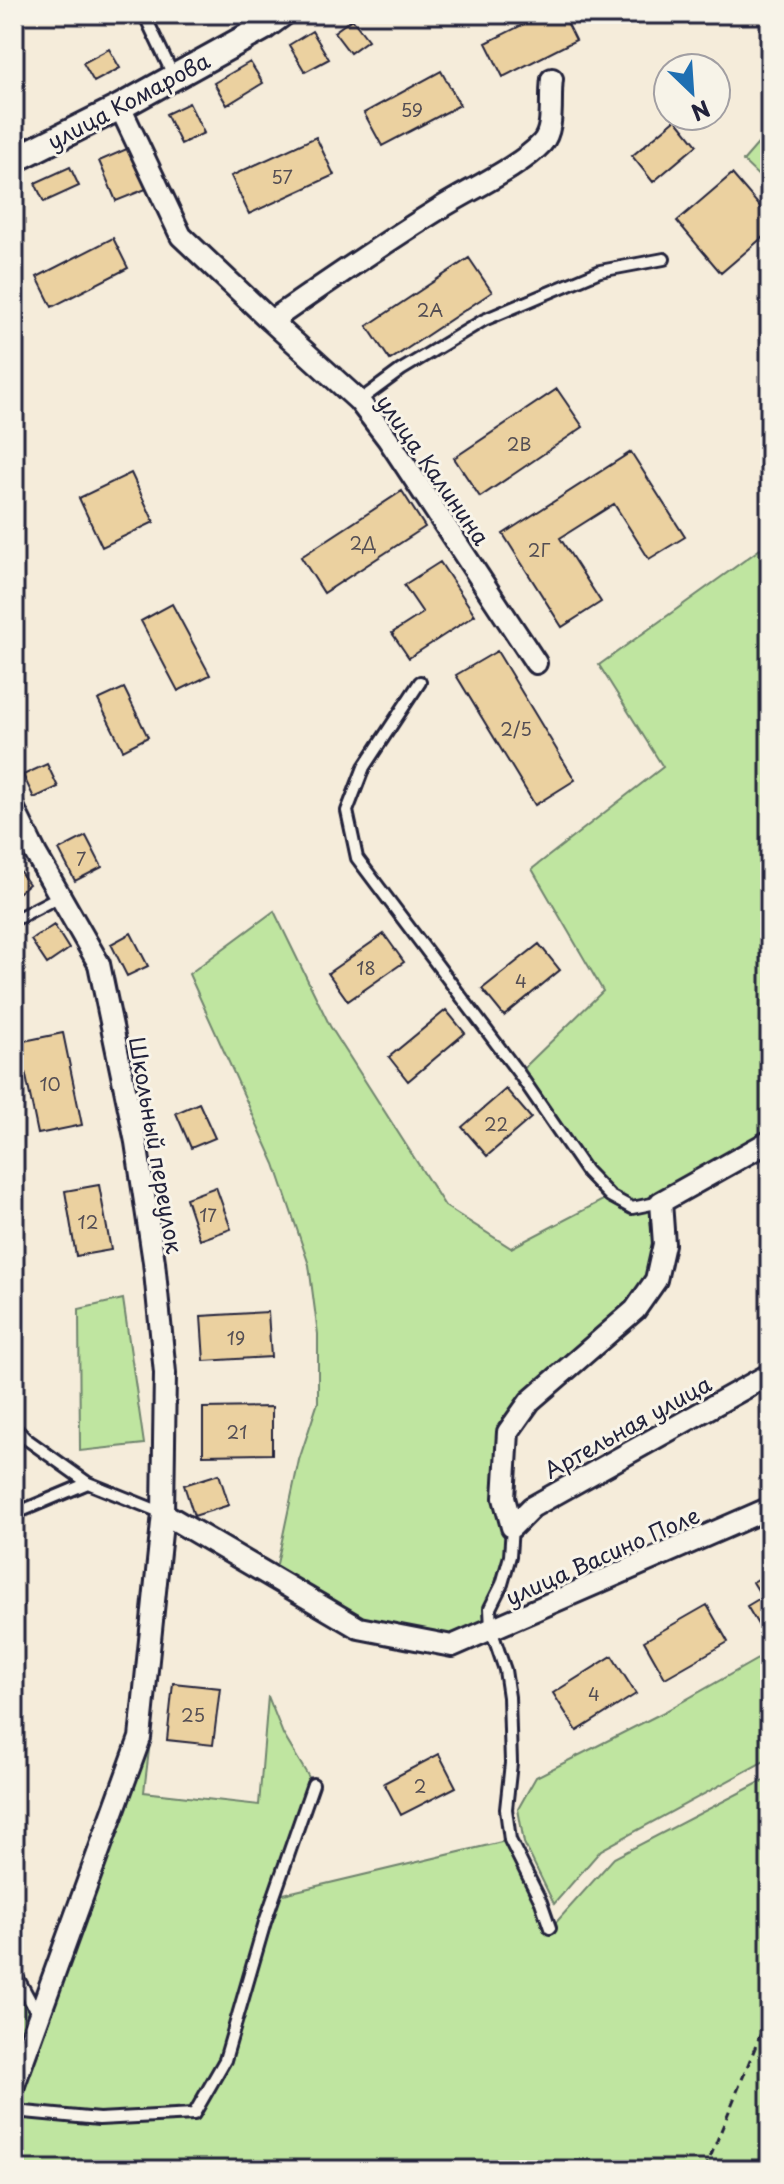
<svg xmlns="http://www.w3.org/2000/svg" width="784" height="2184" font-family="'Playpen Sans',sans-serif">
  <rect width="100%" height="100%" fill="#f5ecda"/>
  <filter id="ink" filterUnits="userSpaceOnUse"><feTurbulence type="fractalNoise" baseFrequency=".0125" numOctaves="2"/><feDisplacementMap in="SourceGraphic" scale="16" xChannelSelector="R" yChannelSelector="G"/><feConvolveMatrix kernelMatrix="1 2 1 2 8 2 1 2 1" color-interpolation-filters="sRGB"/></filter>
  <g filter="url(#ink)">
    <path fill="#bfe5a0" stroke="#70846e" stroke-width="2" d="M770 130V187L743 161Z
      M770 542V1141L661 1202 656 1280 508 1432 510 1556 490 1608 491 1629 452 1646 359 1628 274 1578 299 1460 318 1402V1334L309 1265 275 1164 189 974 274 911 330 1026 445 1206 511 1248 609 1197 520 1075 528 1064 603 991 532 869 663 767 599 665Z
      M123 1299 144 1444 80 1451 79 1309Z
      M770 1652V1758L601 1850 554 1904 524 1843 518 1809 536 1777 664 1712Z
      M144 1661 159 1666 144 1792 259 1805 268 1696 283 1734 313 1784 275 1896 510 1840 551 1928 614 1858 770 1777V2170H14V1971L38 2014 140 1738Z"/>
    <path fill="#ebd1a0" stroke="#22223b" stroke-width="2" d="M544 14H563L576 40 503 77 486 43Z
      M352 19 368 40 350 53 334 32Z
      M312 31 329 59 305 72 289 45Z
      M109 49 120 68 94 82 83 63Z
      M250 62 263 83 227 105 214 83Z
      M441 71 460 105 382 146 364 113Z
      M189 103 204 133 181 144 166 114Z
      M676 119 697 145 653 182 632 156Z
      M316 137 334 175 249 214 231 176Z
      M129 148 146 189 116 201 99 161Z
      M70 167 79 186 44 202 35 183Z
      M732 174 770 218V231L721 273 677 221Z
      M113 238 128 268 52 307 37 277Z
      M469 258 492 292 390 360 367 326Z
      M557 389 583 427 480 497 454 458Z
      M631 452 685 537 649 559 614 504 560 538 601 602 562 627 503 534Z
      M131 473 154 522 102 547 79 498Z
      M402 491 425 527 324 593 301 557Z
      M440 562 475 615 409 658 392 633 423 613 404 585Z
      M172 604 210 675 178 691 141 621Z
      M497 651 575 780 535 805 456 675Z
      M124 688 148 737 123 750 98 700Z
      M47 764 58 787 34 798 23 775Z
      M86 836 102 867 75 881 59 850Z
      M16 866 29 884 14 896V867Z
      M54 925 69 949 47 964 31 940Z
      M131 933 148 966 127 976 111 944Z
      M384 934 404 962 348 1001 328 973Z
      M539 944 560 970 504 1016 482 989Z
      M446 1010 465 1033 408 1081 389 1057Z
      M63 1033 82 1125 38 1134 19 1042Z
      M506 1089 531 1118 487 1156 462 1127Z
      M199 1103 215 1138 191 1148 176 1113Z
      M99 1185 111 1250 76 1256 65 1191Z
      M216 1187 231 1229 200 1240 186 1198Z
      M268 1312 271 1357 204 1361 201 1316Z
      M272 1407V1454L203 1455V1408Z
      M219 1474 229 1505 194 1516 184 1485Z
      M770 1572V1628L763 1633 747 1606 762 1597 753 1582Z
      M707 1605 728 1642 665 1678 644 1641Z
      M612 1656 636 1694 577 1731 553 1693Z
      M173 1683 220 1688 213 1745 167 1740Z
      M439 1754 456 1787 401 1815 384 1783Z"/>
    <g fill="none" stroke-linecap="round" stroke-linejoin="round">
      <g stroke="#22223b" stroke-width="16">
        <path id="service" d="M144 14 174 77
          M359 401 401 370 484 320 600 271 664 259
          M420 682 364 767 347 811 357 858 520 1075 586 1171 610 1196 632 1208 661 1202
          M14 920 60 896
          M14 1427 25 1438 88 1483 163 1513
          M14 1514 88 1483
          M512 1527 510 1556 502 1584 490 1608 491 1629 505 1670 509 1697 511 1763 506 1809 510 1840 541 1902 550 1928
          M14 1971 38 2015
          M14 2111 99 2119 194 2114 225 2060 265 1922 313 1784"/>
      </g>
      <g stroke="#22223b" stroke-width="26">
        <path id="minor" d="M120 107 181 236 271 321
          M536 663 388 439 359 401 271 321C326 283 382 244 439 209 467 191 520 167 542 143 555 129 549 99 552 79
          M14 809 36 854 99 964 136 1142 154 1262 165 1373 163 1513 140 1738 14 2085
          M163 1513 359 1628 452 1646 770 1508
          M512 1527 504 1498 508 1432 530 1401 635 1310 656 1280 664 1244 661 1202 770 1141
          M512 1527 532 1507 770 1374"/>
      </g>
      <g stroke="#22223b" stroke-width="30">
        <path id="tertiary" d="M14 160 120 107 263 28 282 14"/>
      </g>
      <path stroke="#22223b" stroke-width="3" stroke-dasharray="8 6" stroke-linecap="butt" d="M705 2170 770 2011"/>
      <use href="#service" stroke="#f7f3e8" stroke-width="10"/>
      <use href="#minor" stroke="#f7f3e8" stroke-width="20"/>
      <use href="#tertiary" stroke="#f7f3e8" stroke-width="24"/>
    </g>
  </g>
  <g text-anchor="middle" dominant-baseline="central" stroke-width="6" stroke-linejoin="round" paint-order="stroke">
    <g font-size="18" fill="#544e54">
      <text x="412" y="109">59</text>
      <text x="282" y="176">57</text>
      <text x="430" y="309">2А</text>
      <text x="519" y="443">2В</text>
      <text x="363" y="542">2Д</text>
      <text x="539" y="549">2Г</text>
      <text x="516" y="728">2/5</text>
      <text x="81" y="858">7</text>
      <text x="366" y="967">18</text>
      <text x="521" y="980">4</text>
      <text x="50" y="1083">10</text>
      <text x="496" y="1123">22</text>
      <text x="208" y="1214">17</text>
      <text x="88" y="1221">12</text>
      <text x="236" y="1337">19</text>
      <text x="237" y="1431">21</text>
      <text x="594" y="1693">4</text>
      <text x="193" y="1714">25</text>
      <text x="420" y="1785">2</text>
    </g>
    <g font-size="22" fill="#22223b" stroke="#f7f3e8">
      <text transform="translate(128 100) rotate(-28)">улица Комарова</text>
      <text transform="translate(434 469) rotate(55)">улица Калинина</text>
      <text transform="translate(157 1145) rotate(80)">Школьный переулок</text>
      <text transform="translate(627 1426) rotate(-29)">Артельная улица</text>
      <text transform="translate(602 1555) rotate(-24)">улица Васино Поле</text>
    </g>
  </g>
  <rect width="784" height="2184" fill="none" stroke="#f7f3e8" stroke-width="48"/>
  <rect x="24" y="24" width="736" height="2136" fill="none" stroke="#22223b" stroke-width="3" filter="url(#ink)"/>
  <g transform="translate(692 92) rotate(155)"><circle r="38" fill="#f7f3e8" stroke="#a29fa3" stroke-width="2"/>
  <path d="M0-6L14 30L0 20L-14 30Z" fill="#1f6fb2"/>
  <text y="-12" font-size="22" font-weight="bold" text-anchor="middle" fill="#22223b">N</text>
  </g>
</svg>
